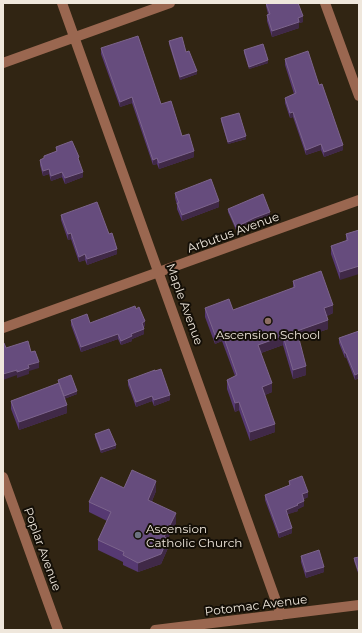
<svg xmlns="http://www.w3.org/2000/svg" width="362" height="633" font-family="Montserrat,sans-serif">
  <rect width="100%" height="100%" fill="#312513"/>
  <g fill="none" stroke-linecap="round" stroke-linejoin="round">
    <path stroke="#9a6750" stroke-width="10" d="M62 3 281 615
      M325 3 359 96
      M3 63 170 3
      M3 328 359 200
      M3 477 58 630
      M155 630 359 605"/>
  </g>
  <path fill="#563972" d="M266 3H298L303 22 299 23V28L272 37 267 21V15L268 14 266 6Z
    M169 41 186 52 197 74 180 80 169 44Z
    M101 48 161 104 182 136 194 157 159 169 157 164 153 165 132 103 120 107 101 54Z
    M244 50 268 63 249 69 244 53Z
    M285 59 319 85 343 150 324 157 321 150 306 155 293 117 290 118 285 103V98L294 94 285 65Z
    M221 118 246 139 228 144 221 121Z
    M56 147 79 160 83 177 65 184 62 177 51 181 49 174 43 176 40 165V160L44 158V156L56 152Z
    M175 193 219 207 182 221 177 209V205L175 198Z
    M228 209 270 215 254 221 236 230 228 212Z
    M61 215 109 234 117 254 87 265 85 260 79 262 71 239 68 240 61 220Z
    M359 230 340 280 331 254V246L346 241V234Z
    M293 281 333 313 327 316 328 329 299 339 306 375 293 379 283 345 261 353 272 392 265 395 275 432 250 441 239 410 235 412 227 389V380L235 376 222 341 215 344 205 317V308L233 310 293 288Z
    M71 320 90 323 145 326 143 327 144 334 132 339V341L121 345 118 339 81 352 71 325Z
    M359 331V378L355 380 346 357 345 358 339 343V338Z
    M58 380 77 394 64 399 67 413 19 430 11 409V401L58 384Z
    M128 380 170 400 154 406 152 401 136 407 128 385Z
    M95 434 116 448 101 453 95 437Z
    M289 481 308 497 304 499V506L298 509V511L287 514 292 533 279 538 265 500V495L289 485Z
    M124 488 156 491 152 501 176 523 168 538V548L161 564 138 572 123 565V562L98 550V540L107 521 89 512V502Z
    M301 556 324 572 306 578 301 562Z
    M359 557V576L354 561V558Z"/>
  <path fill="#402947" d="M303 16V22L299 23V28L272 37V31L298 18Z
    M268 60V63L249 69V67Z
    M197 71V74L180 80V77Z
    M132 97V103L120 107V102Z
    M293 112V117L290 118V113Z
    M246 136V139L228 144V142Z
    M321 144V150L306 155V150Z
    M343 145V150L324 157V152Z
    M194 151V157L159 169V163Z
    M157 158V164L153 165V160Z
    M49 169V174L43 176V171Z
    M62 172V177L51 181V176Z
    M83 172V177L65 184V178Z
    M219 201V207L182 221V215Z
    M270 212V215L254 221 236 230V227L254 218Z
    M71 233V239L68 240V234Z
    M117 249V254L87 265V259Z
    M85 254V260L79 262V257Z
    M359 266V274L340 280V272Z
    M333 305V313L324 317V308Z
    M328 320V329L297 340V331Z
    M145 321V326L142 327V323Z
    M144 329V334L132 339V341L121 345V341L131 334Z
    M222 332V341L215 344V335Z
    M118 334V339L81 352V347Z
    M283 336V345L258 354V345Z
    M345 353H346V357L345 358Z
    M39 362V368L29 371V374L17 378V372L28 365Z
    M306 366V375L293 379V370Z
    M17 370V375L3 380V374Z
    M359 373V378L355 380V375Z
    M272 383V392L262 396V387Z
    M77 391V394L64 399V396Z
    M170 395V400L154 406V400Z
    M152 396V401L136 407V402Z
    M239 402V410L235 412V403Z
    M67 405V413L19 430V422Z
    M275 424V432L250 441V432Z
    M116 445V448L101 453V450Z
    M156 481V491L148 510V500Z
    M308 492V497L302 500V494Z
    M304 501V506L298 509V511L286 515V510L297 504Z
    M176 513V523L168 538V548L161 564 138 572V563L164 537Z
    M292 528V533L279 538V533Z
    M324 567V572L306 578V572Z"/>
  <path fill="#664c7d" stroke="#7c648c" d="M266 3H298L303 16 298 18 299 22 272 31 267 15 270 14Z
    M138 36 161 104 171 101 182 136 189 134 194 151 159 163 157 158 153 160 132 97 120 102 101 48Z
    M182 37 186 52 189 51 197 71 180 77 169 41Z
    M263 44 268 60 249 67 244 50Z
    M308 51 319 85 322 84 343 145 324 152 321 144 306 150 293 112 290 113 285 98 296 93 285 59Z
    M239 113 246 136 228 142 221 118Z
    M72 141 79 157 78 158 83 172 65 178 62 172 51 176 49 169 43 171 40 160 44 158V156L57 151 56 147Z
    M211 179 219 201 182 215 177 203H179L175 193Z
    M263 194 270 212 254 218 236 227 228 209Z
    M97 202 109 234 112 233 117 249 87 259 85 254 79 257 71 233 68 234 61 215Z
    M359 230V266L340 272 331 246 348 240 346 234Z
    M321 271 333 305 324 308 328 320 297 331 306 366 293 370 283 336 258 345 272 383 262 387 275 424 250 432 239 402 235 403 227 380 237 375 222 332 215 335 205 308 229 299 233 310 295 287 293 281Z
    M135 306 136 309 139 307 145 321 142 323 144 329 131 334 132 336 121 341 118 334 81 347 71 320 87 314 90 323Z
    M359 331V373L355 375 346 353H345L339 338Z
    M28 341 31 352 35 351 39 362 28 365 29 368 17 372V370L3 374V343H4L6 348Z
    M161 369 170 395 154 400 152 396 136 402 128 380 155 370V371Z
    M71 375 77 391 64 396 58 380Z
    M59 383 67 405 19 422 11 401Z
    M109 429 116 445 101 450 95 434Z
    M132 470 156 481 148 500 176 513 164 537 168 538 161 554 138 563 123 555 124 552 98 540 111 512 89 502 101 477 124 488Z
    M302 476 308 492 302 494 304 501 297 504 298 505 286 510 292 528 279 533 265 495 290 485 289 481Z
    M319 550 324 567 306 572 301 556Z
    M359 557V573L354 558Z"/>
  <circle fill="#8d6e63" stroke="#140f07" stroke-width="1.5" cx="268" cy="321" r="4"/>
  <circle fill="#6b7280" stroke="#140f07" stroke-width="1.5" cx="138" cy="535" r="4"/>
  <g text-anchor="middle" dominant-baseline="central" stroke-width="4" stroke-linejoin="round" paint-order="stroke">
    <g font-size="12" fill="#efe7dc" stroke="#140f07">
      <text transform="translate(233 232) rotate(-20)">Arbutus Avenue</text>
      <text transform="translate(185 304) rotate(70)">Maple Avenue</text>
      <text transform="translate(43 549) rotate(70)">Poplar Avenue</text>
      <text transform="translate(256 605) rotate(-7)">Potomac Avenue</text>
    </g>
    <g font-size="12" fill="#efe7dc" stroke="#140f07">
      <text x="268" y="334">Ascension School</text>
      <text x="146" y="528" text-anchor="start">Ascension<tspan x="146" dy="14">Catholic Church</tspan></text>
    </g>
  </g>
  <rect width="362" height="633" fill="none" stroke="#efe7dc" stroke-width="8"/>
</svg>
